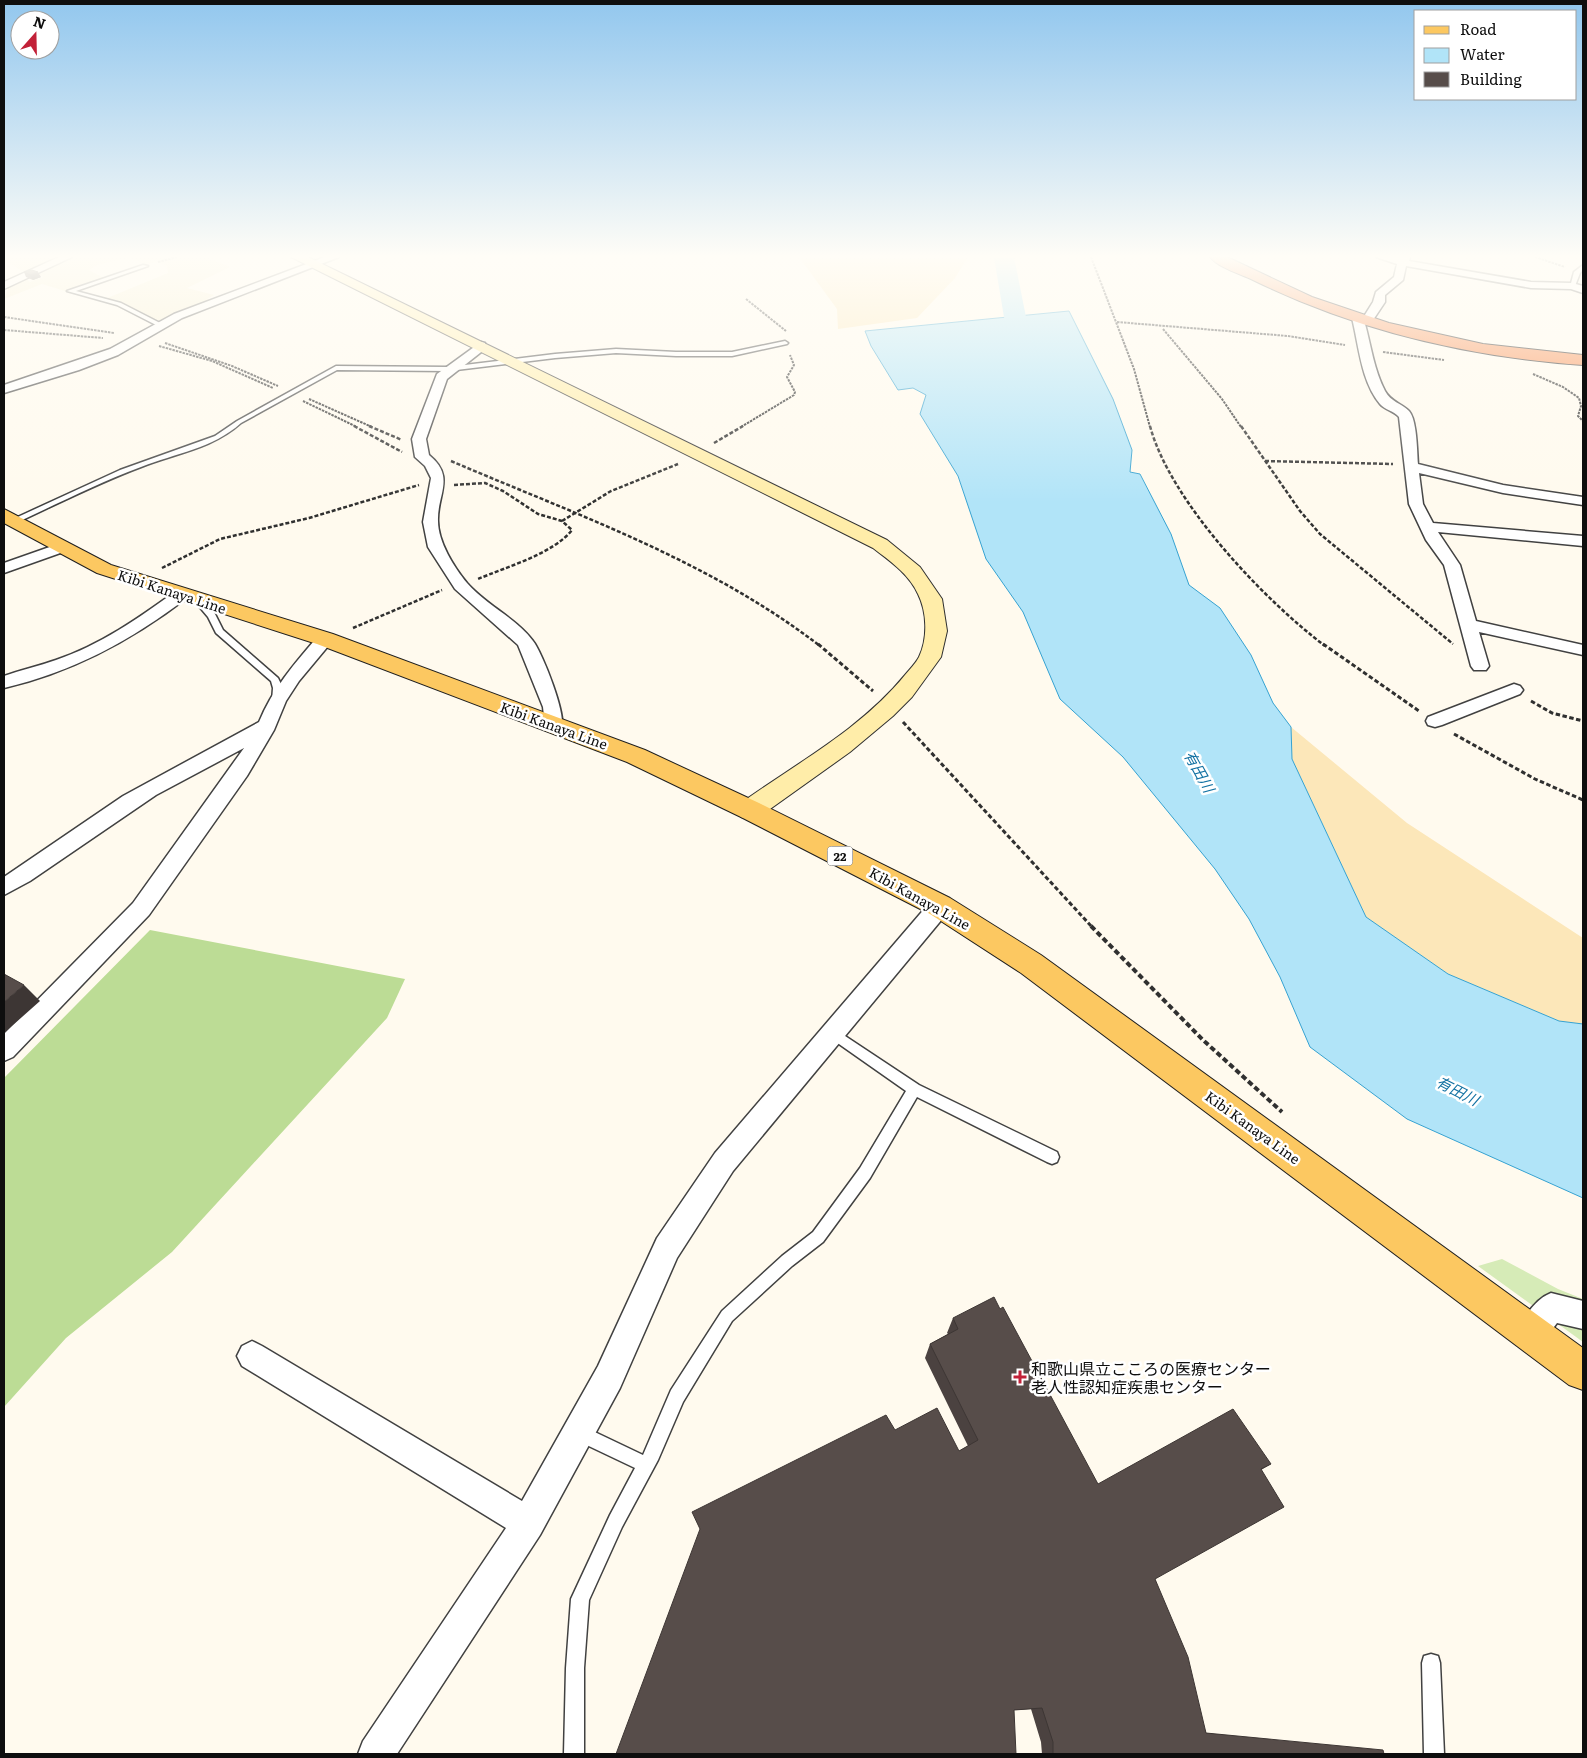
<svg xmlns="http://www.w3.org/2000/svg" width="1587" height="1758" font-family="Literata,'Noto Sans JP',serif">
  <rect width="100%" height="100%" fill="#fffaee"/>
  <path fill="#f6eecd" d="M4 257H60L26 273 4 260Z
    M74 257H130L97 265 89 270 104 278 65 291 42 284 4 299 8 288 24 277 30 282 43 277 33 273Z
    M130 257H206L230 267 187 288 214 295 207 299 211 300 161 322 132 310 119 301 105 299 168 273 167 266 158 261 145 265Z"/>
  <path fill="#d6ebb7" d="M1502 1259 1558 1289 1583 1299V1342L1478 1266Z"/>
  <path fill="#bcdc95" d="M150 930 405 979 387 1018 172 1252 66 1338 4 1407V1078Z"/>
  <path fill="#fce7b9" d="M799 257H968L955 278 917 318 838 329 837 309Z
    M1291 727 1407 823 1583 938V1024L1559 1021 1448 974 1366 917 1292 759Z"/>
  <path fill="#b1e4f8" stroke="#36a2d1" d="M1069 311 1113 399 1132 450 1130 472 1140 474 1171 534 1189 585 1220 608 1251 655 1273 703 1291 727 1292 759 1366 917 1448 974 1559 1021 1583 1024V1198L1407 1119 1310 1047 1280 977 1249 919 1215 869 1123 757 1060 699 1023 612 986 559 958 476 920 414 926 395 913 388 898 390 871 346 865 331Z"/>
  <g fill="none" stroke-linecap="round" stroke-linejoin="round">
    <path fill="#b1e4f8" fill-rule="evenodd" d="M994 257H1014L1026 317 1043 372 1040 377 1031 379 1022 377 1019 372 1004 317Z"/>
    <g stroke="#414141" stroke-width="3">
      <path id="lane" d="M143 265 148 266 76 291 121 303 162 324V326H158L117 305 67 291Z
        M1583 265V270L1580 273 1575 286 1570 287 1574 272Z
        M785 341 788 343 787 344 732 356H676L616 353 555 358 448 371 337 370 241 423C212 449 176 453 141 467 98 483 57 504 16 523L9 521 120 470 215 436 237 421 336 366 448 367 555 354 616 349 676 352H732Z
        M196 595 199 596 215 614 223 630 278 678 283 688 280 703 277 704 272 701 273 688 271 681 216 633 208 617 192 598Z
        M833 1028 919 1085 1057 1152 1059 1157 1057 1162 1052 1164 1047 1162 917 1097 870 1178 823 1242 792 1266 732 1321 683 1402 658 1460 622 1527 589 1600 584 1668V1754H564L566 1668 571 1599 610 1515 635 1468 574 1439 572 1433 574 1427 580 1425 643 1455 671 1390 722 1311 782 1256 813 1232 860 1168 906 1091 829 1037 827 1033 829 1029Z
        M1431 1654 1438 1656 1440 1663 1444 1754H1424L1422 1663 1424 1656Z"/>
    </g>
    <g stroke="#414141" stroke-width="3">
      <path id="street" d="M59 257H72L4 289V282Z
        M325 257H339L182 318 118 355 79 370 4 393V385L110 349 174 314Z
        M1376 257H1410L1409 261 1531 282 1572 283 1583 286V293L1571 289 1531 288 1406 266 1403 280 1385 295V302L1371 323 1365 324C1371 346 1374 370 1385 391 1391 402 1401 403 1409 411 1417 420 1417 451 1418 464L1503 485 1583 497V505L1503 493 1419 473 1423 504 1433 523 1583 536V546L1438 532 1460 565 1476 621 1583 645V655L1479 632 1489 666 1486 670H1474L1471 666 1444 565 1426 540 1409 504 1399 417C1394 411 1385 410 1380 404 1361 381 1359 346 1352 318L1358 315 1363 318 1373 302 1376 292 1394 277 1397 264Z
        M481 342 485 343V349L447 379 426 439 429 455C456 477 437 494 438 521 438 542 454 567 467 583 486 605 516 618 533 641 542 652 568 718 561 729L554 731 547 729 545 725 543 707 518 645 455 589 428 547 423 522 431 478 425 466 415 457 412 439 437 374Z
        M61 543 66 545 69 548 66 551 4 573V563Z
        M182 589 188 591 190 594 188 597C132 640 73 672 4 688V676C21 670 39 666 56 660 100 645 139 618 176 591Z
        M325 634 331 635 334 639 299 681 286 701 274 730 247 776 149 915 13 1057 4 1061V1034L133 903 244 748 156 795 30 881 4 895V877L123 796 259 722C273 688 295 663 319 635Z
        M1514 684 1520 686 1523 690 1520 694 1442 725 1435 727 1428 725 1426 721 1428 717Z
        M940 897 948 900 951 906 948 912 733 1171 677 1258 620 1388 540 1535 397 1754H358L363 1741 506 1528 242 1366 237 1356 242 1346 252 1341 262 1346 522 1501 598 1366 657 1238 715 1153 932 900Z
        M1551 1293 1583 1301V1329L1557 1323 1542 1343 1532 1348 1522 1343 1517 1333C1524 1317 1535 1299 1551 1293Z"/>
    </g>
    <g stroke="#303030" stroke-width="2">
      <path id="secondary" d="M291 257H308L887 540 920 567 942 599 947 631 941 657 912 697 893 716 850 752 759 817 750 819 741 817 737 810 741 803C797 763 861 729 905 675 910 669 916 663 919 657 928 638 927 612 918 594 909 574 890 561 873 548Z"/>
    </g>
    <g stroke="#1f1f1f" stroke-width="2">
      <path id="primary" d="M4 509 111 565 333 634 645 750 759 803 950 898 1041 955 1583 1348V1390L1569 1385 1021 973 930 914 741 817 627 762 317 644 97 573 4 523Z"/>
    </g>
    <g stroke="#1f1f1f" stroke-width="2">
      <path id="highway" d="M1210 257H1227L1312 297 1389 323 1483 344 1583 355V365C1469 357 1357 331 1253 280 1241 274 1219 268 1210 257Z"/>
    </g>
    <path stroke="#303030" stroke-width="2" stroke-dasharray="2.5 1" stroke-linecap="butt" d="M1091 257 1134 369 1150 427
      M1535 257 1565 267
      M158 262 177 257
      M746 299 786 331
      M4 317 114 333
      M1117 322 1288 336 1345 345
      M1163 329 1222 399 1241 427
      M4 330 103 338
      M165 343 232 366 278 386
      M159 346 212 361 273 388
      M1383 352 1444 360
      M1533 374 1563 387 1579 398 1581 406 1578 416 1583 421
      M309 399 372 427
      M303 401 357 427
      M741 427 794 395 795 392 787 377 794 365 790 355"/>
    <path stroke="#303030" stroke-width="2.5" stroke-dasharray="4 2" stroke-linecap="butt" d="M354 426 402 452
      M369 426 402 440
      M1150 426C1170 501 1263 599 1325 646
      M1241 426 1300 511 1320 534 1453 644
      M714 443 743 426
      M451 461C577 515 710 561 820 646
      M1265 461 1393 464
      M454 485 485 483 503 491 538 514 562 521 572 530C553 554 506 567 478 579
      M562 521 611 491 678 464
      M162 568 220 539 309 518 419 485
      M353 628 442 590"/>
    <path stroke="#303030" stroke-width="3" stroke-dasharray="4.5 2.5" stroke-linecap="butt" d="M818 644 873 691
      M1323 644 1419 711
      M1531 701 1552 713 1583 721
      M903 722 1092 927
      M1454 734 1535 779 1583 800"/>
    <path stroke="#303030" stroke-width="4" stroke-dasharray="5.5 3" stroke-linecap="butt" d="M1091 926 1203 1040 1282 1112"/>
    <use href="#lane" fill="#fff" fill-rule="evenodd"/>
    <use href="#street" fill="#fff" fill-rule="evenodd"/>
    <use href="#secondary" fill="#ffeda9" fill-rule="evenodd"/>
    <use href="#primary" fill="#fcc861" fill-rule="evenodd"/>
    <use href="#highway" fill="#f88f53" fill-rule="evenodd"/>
  </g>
  <path fill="#4b4240" d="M24 272 41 277 33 280 26 277Z
    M953 1318 1098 1484 1271 1464 1261 1470 1155 1579 1206 1733 1384 1754H1042L1041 1742 1031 1709 1014 1710 895 1430 959 1451 968 1446 925 1358 930 1344 948 1334 947 1333Z"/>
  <path fill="#3d3634" d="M38 272 41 277 33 280 30 275Z
    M24 985 40 1001 4 1033V1002Z"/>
  <path fill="#574d4a" stroke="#3d3634" d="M32 270 38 272 30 275 24 272Z
    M4 974 24 985 4 1002Z
    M994 1297 1000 1309 1003 1307 1098 1484 1233 1409 1271 1464 1261 1469 1284 1507 1155 1579 1188 1657 1206 1733 1383 1750 1384 1754H1053V1742L1042 1708 1014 1710 1016 1754H616L700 1529 692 1512 886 1415 895 1430 937 1408 959 1451 978 1440 930 1344 958 1329 953 1318Z"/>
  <linearGradient id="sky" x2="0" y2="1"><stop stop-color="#92c7ee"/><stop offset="0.51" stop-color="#fffdf7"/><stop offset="1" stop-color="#fffdf7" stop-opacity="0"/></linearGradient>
  <rect width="1587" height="503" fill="url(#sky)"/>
  <path fill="#c22138" stroke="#fff" stroke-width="2" d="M1017.5 1369.5h5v5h5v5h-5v5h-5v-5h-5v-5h5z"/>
  <g text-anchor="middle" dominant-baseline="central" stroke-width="5" stroke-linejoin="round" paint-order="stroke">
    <rect fill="#fff" stroke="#565656" stroke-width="1" x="827.5" y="846.5" width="25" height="19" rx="4"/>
    <g font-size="12" font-weight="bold" fill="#0e0e0e">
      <text x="840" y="856">22</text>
    </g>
    <g font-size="14" fill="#0e0e0e" stroke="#fff">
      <text transform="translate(172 591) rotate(18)">Kibi Kanaya Line</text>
      <text transform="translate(554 725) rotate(20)">Kibi Kanaya Line</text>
      <text transform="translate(920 898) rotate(29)">Kibi Kanaya Line</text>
      <text transform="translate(1253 1127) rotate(36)">Kibi Kanaya Line</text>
    </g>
    <g font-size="15" font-style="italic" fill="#1372a3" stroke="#fff">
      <text transform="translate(1200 771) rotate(61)">有田川</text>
      <text transform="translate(1458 1090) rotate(27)">有田川</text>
    </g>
    <g font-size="16" fill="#0e0e0e" stroke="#fff" text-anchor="start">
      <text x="1031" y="1368">和歌山県立こころの医療センター<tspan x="1031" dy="18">老人性認知症疾患センター</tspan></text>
    </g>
  </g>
  <rect width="1587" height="1758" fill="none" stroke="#0e0e0e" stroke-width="10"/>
  <rect x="1414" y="10" width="162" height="90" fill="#ffffff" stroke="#9f9f9f"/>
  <rect x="1424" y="26" width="25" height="8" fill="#fcc861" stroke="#9f9f9f"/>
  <text x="1460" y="35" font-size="15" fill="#0e0e0e">Road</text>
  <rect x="1424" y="48" width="25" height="15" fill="#b1e4f8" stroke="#9f9f9f"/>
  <text x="1460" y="60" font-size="15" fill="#0e0e0e">Water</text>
  <rect x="1424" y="72" width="25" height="15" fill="#574d4a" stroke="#9f9f9f"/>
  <text x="1460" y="85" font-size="15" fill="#0e0e0e">Building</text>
  <g transform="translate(35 35) rotate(20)"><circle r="24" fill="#ffffff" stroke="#9f9f9f"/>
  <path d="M0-4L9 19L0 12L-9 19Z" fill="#c22138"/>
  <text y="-8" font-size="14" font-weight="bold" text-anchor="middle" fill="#0e0e0e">N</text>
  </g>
</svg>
